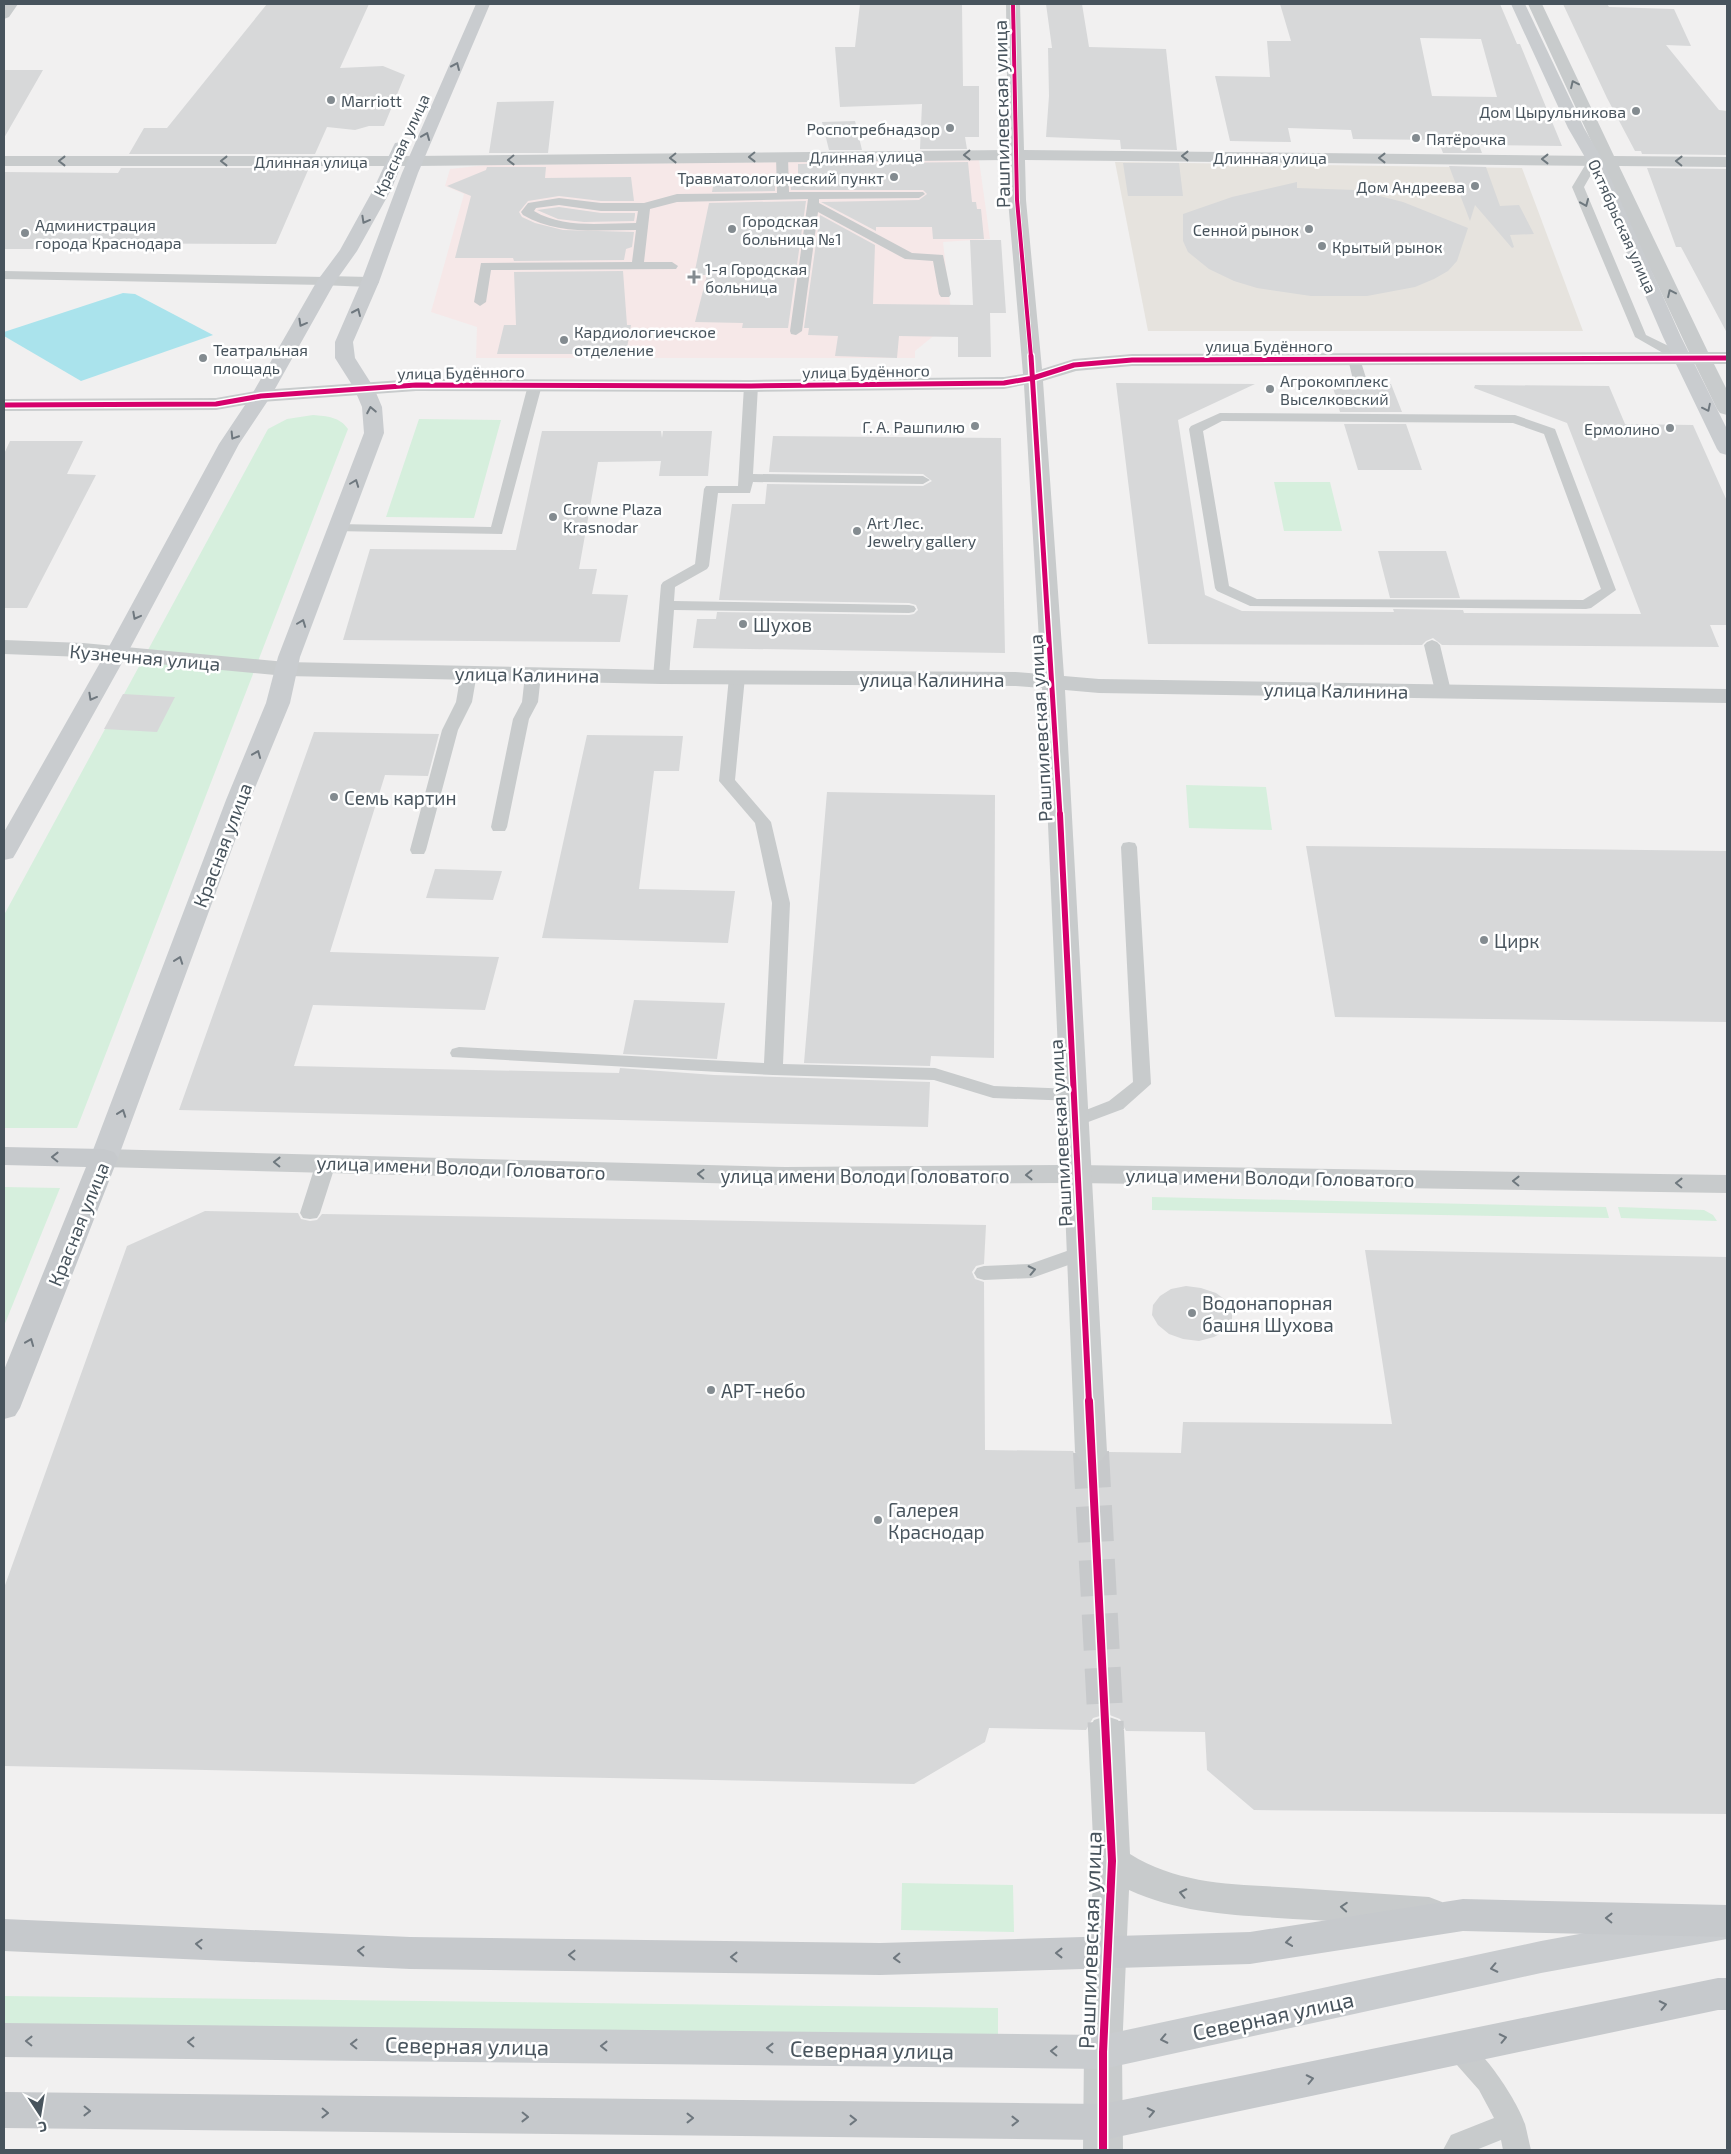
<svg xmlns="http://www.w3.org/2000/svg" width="1731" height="2154" font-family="'Exo 2',sans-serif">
  <rect width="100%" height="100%" fill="#f1f0f0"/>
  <path fill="#e6e3de" d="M1115 162 1522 168 1583 331H1148Z"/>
  <path fill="#f6e8e8" d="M979 160 990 239 943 242 952 321 915 351V358H476L477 327 431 312 464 194 445 186 450 169 486 165Z"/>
  <path fill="#d6efdd" d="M313 415C327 416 340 417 348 429L77 1128H4V915L268 429 287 419Z
    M419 419 501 420 474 518 386 517Z
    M1274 482H1330L1342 531H1284Z
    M1186 785 1266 787 1272 830 1189 828Z
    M4 1187 60 1188 4 1326Z
    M1152 1197 1606 1207 1609 1218 1152 1210Z
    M1618 1207 1704 1210 1713 1215 1717 1221 1621 1218Z
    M902 1883 1013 1885 1014 1932 901 1930Z
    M4 1996 998 2008V2036L4 2024Z"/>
  <path fill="#aae3ec" d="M123 293 135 294 213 335 81 381 4 336V332Z"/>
  <path fill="#d7d8d9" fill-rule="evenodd" d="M267 4H369L340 68 383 66 405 75 384 126H369L355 130 327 127 315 154H129L144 128H167Z
    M860 4H962L963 86H979V137H965L967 149H920L922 104 840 107 835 47H855Z
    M1046 4H1082L1089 47 1166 49 1177 150 1121 149 1120 140 1046 137 1049 96 1048 48H1052Z
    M1280 4H1500L1517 44H1520L1562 146 1479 145 1482 153H1443L1438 140 1353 139 1351 130 1288 128 1291 142 1230 141 1215 76 1270 77 1267 41H1291ZM1420 38 1481 39 1497 97 1432 96Z
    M1563 4H1607L1609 7 1674 9 1691 46 1666 45 1719 110 1727 111V155L1642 154 1641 151H1635L1607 98Z
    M4 70H43L4 138Z
    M554 101 548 153H489L497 102Z
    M855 121 862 150H829L822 122Z
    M968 162 972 202H976L977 209H981L984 239H933L932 227H876V231L821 202 919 200 927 194 923 190H791L790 175H798V164Z
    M1123 163H1179L1183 196H1128Z
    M1449 166 1486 167 1500 206 1519 205 1534 234 1510 235 1514 247 1512 248 1475 205 1470 221Z
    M487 167H546L545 178 631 177 634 201H601L559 196 528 201 519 212 522 217 535 223 563 230 634 232 632 247 626 249 624 260 514 261 513 258H455L471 196 447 186 486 170Z
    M121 168H309L276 244 37 243 33 249H4V172L118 173Z
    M1647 168 1727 169V333L1681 247H1676Z
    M775 175V191L712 192 715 176Z
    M1297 182V188L1356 190 1403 202 1468 228 1457 261 1448 271 1434 279 1415 287 1367 296H1311L1257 288 1234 281 1209 269 1188 252 1183 241V214L1232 197Z
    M806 201 788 328H742L743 323 695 322 707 275H694L709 203Z
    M559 207 601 213H635V215L634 221 584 222 558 219 537 210Z
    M820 215 875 245 873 304 973 305 970 240H1001L1006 313H990L991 357H958V337L899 336 897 358 835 356 838 336 808 335 809 328H804Z
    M623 271 627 325H631L626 354H497L504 325H516L514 272Z
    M1116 383 1255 384 1178 420 1205 595 1242 611 1394 612 1393 609 1463 610 1464 613 1641 614 1567 423 1474 388 1475 385 1609 386 1625 424 1693 425 1727 501V625H1710L1719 647 1442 645 1433 638 1426 641 1422 645 1148 644Z
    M1332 384H1352L1361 390 1366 389 1370 384H1391L1402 412H1340Z
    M1344 424H1406L1422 470H1358Z
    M542 431H661L662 438 663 431H712L708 476H659L661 461 598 462 579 569H597L592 594 628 595 620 642 343 640 370 549 516 550Z
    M773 436 1001 438 1005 653 693 648 697 619H716L717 612 909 615 914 614 918 610 916 605 909 603 719 600 732 504H765L767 484 923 486 932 481 923 474 769 472Z
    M10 441H83L67 474 96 475 27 608H4V454Z
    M1378 551H1446L1460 598H1390Z
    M123 694 175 697 157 732 104 729Z
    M314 732 439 734 428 776 385 775 330 952 499 957 485 1010 313 1005 294 1066 619 1073 620 1068 714 1075 930 1082 928 1127 179 1110Z
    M587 735 683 736 679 771H654L639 889 735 891 728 943 542 938Z
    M827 792 995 795 994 1058 931 1056 930 1066 804 1063Z
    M1306 846 1727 851V1022L1335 1017Z
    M435 869 502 871 493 900 426 898Z
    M634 1000 725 1003 717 1059 623 1054Z
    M205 1211 298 1213 301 1219 310 1221 317 1220 322 1214 986 1225 984 1264 976 1266 972 1272 975 1279 984 1282 985 1450 1073 1451 1078 1461 1091 1465 1102 1462 1109 1452 1181 1453 1183 1422 1392 1424 1365 1250 1727 1257V1814L1254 1810 1207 1770 1205 1732 1126 1731 1120 1719 1107 1714 1093 1718 1086 1730 989 1728 985 1742 914 1784 4 1766V1588L127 1246Z
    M1186 1286 1201 1288 1216 1293 1227 1301 1232 1311V1321L1225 1331 1214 1337 1199 1341 1183 1339 1169 1334 1158 1325 1152 1315 1153 1305 1160 1296 1171 1289Z"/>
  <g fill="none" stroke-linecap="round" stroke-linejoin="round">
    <path stroke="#c7c9cb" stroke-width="36" stroke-dasharray="36 18" stroke-linecap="butt" d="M1091 1452 1106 1730"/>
    <path fill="#c8cbcc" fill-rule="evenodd" d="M782 154 788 157 789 192H923L925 194 919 198 819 199V203L912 253 943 255 951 294 949 297H941L939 294 933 261 905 259 818 212 802 331 796 335 791 334 790 331 808 199 677 202 650 209 644 262H672L678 266 676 269 491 270 486 302 480 306 474 302 481 263 632 262 636 230C597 230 557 235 523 215L521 212 528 203 559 198 601 203H644L677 194 777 193 776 157ZM559 205 601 211H638L636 223C602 223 564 229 534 211L536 208Z
      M1594 156 1600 159 1584 187 1646 335 1687 355 1688 358 1687 361H1677L1635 337 1572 187 1590 157Z
      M4 271 326 277 332 281 326 285 4 279Z
      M1354 355 1360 359 1368 384 1366 387 1361 388 1354 384 1348 359Z
      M535 381 542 385 502 534 333 531 331 528 333 525 338 524 491 527 528 385Z
      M751 382 758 386 753 474 923 476 930 480 923 484 753 482 750 493H718L709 566 707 569 675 587 674 601 909 605 914 606 916 609 914 612 909 613 674 610 669 677 666 680H656L653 677 661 585 663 582 695 564 704 489 706 486H738L744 386Z
      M1220 413 1515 415 1555 429 1616 590 1591 608 1586 609 1250 606 1217 591 1215 588 1189 429 1191 426ZM1222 421 1513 423 1544 434 1601 589 1583 600 1257 599 1229 586 1203 431Z
      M1432 640 1437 642 1440 645 1451 691 1449 694H1437L1435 691 1424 645 1427 642Z
      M469 668 474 670 477 673 472 702 458 730 426 850 424 854H412L410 850 442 730 456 702 461 673 464 670Z
      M533 670 538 672 541 675 538 702 529 719 507 827 505 831H493L491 827 513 719 522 702 525 675 528 672Z
      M737 672 742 674 745 677 735 780 771 822 790 903 783 1064 935 1068 994 1086 1074 1089 1081 1091 1083 1095 1081 1099 1074 1101 993 1098 934 1080 773 1075 452 1057 450 1053 452 1049 459 1047 764 1063 772 903 755 823 719 781 729 677 732 674Z
      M1129 842 1135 843 1137 847 1151 1084 1123 1109 1075 1127 1068 1125 1065 1121 1068 1117 1109 1101 1133 1082 1121 847 1123 843Z
      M326 1157 333 1159 336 1163 320 1213 317 1218 310 1219 303 1218 300 1213 316 1163 319 1159Z
      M1081 1246 1088 1248 1091 1253 1088 1258 1032 1278 984 1280 977 1278 974 1273 977 1268 984 1266 1030 1264Z
      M1458 2036C1481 2045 1517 2100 1525 2124 1527 2132 1529 2142 1531 2150H1503L1501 2140 1476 2150H1443L1451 2135 1494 2118 1479 2090 1449 2056 1445 2048 1449 2040Z"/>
    <path fill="#c8cbcc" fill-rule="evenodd" d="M326 276 370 277 376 278 379 282 376 286 370 287 320 285 317 281 320 277Z
      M1077 1165 1727 1175V1193L1077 1183 1067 1180 1063 1174 1067 1168Z"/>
    <path fill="#c8cbcc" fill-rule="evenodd" d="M4 4H18L9 17 4 19Z
      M1006 4H1020L1024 150 1598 156 1528 4H1542L1614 156 1727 157V167L1619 166 1708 352H1727V364H1714L1727 390V415L1720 413 1717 409 1695 364 1132 366 1076 371 1043 381 1064 676 1099 679 1727 689V703L1099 693 1065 690 1107 1452 1102 1460 1091 1463 1080 1460 1075 1452 1064 1183 785 1185 104 1167 94 1164 90 1158 94 1152 104 1149 785 1167 1063 1165 1042 688 1016 686 661 684 286 676 83 657 4 654V640L83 643 286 662 661 670 1016 672 1041 674 1024 385 1004 389 751 392 416 391 261 402 216 410 4 411V399L216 398 261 390 416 379 751 380 1004 377 1023 374 1008 200V160L415 166H4V156H415L1008 150ZM1025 160 1602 166 1689 352 1132 354 1074 359 1042 369 1026 200Z
      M1106 1716 1118 1720 1124 1730 1130 1854C1181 1886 1237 1884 1296 1888 1340 1891 1385 1894 1429 1897L1442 1902 1448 1913 1442 1924 1429 1929C1384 1925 1338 1921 1293 1919 1237 1915 1181 1914 1129 1890L1122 2052 1123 2150H1083L1084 2052 1094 1861 1088 1730 1094 1720Z"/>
    <path fill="#c9cccf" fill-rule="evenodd" d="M476 4H490L418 173 379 282 353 342 355 358 374 388 382 407 384 433 300 657 290 703 250 800 118 1158 114 1164 104 1167 94 1164 90 1158 226 800 266 703 278 657 364 433 362 407 354 388 335 358V342L361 282 402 173Z
      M1511 4H1525L1584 128 1602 159 1681 337 1727 429V455L1720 453 1717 449 1663 337 1586 159 1568 128Z
      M401 142 407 143 409 147 391 190 357 251 335 282 271 396 239 444 127 654 16 853 13 858 4 860V832L105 654 219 444 251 396 317 281 340 250 373 190 393 147 395 143Z
      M1727 1907V1939L1541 1973 1103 2069 4 2057V2023L1103 2035 1541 1941Z"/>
    <path fill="#c6c9cc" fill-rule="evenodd" d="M4 1147 104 1149 114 1152 118 1158 20 1408 15 1416 4 1419V1370L86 1167 4 1165Z
      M1463 1899 1727 1905V1937L1463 1931 1250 1964 880 1975 410 1969 4 1951V1919L410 1937 880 1943 1250 1932Z
      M1718 1978H1727V2010H1718L1103 2140 4 2128V2092L1103 2104Z"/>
    <g stroke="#fff" stroke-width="5.5">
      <path id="cycleway-far3" d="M1013 4 1017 200 1031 357"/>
    </g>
    <g stroke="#fff" stroke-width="8">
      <path id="cycleway-far2" d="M1031 356 1060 815
        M4 405 216 404 261 396 416 385 751 386 1004 383 1033 378 1074 365 1132 360 1727 358"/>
    </g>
    <g stroke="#fff" stroke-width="9">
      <path id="cycleway-far1" d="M1060 814 1089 1402"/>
    </g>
    <g stroke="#fff" stroke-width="11">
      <path id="cycleway" d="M1089 1401 1112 1861 1103 2052V2150"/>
    </g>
    <use href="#cycleway-far3" stroke="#d6006c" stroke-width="4"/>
    <use href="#cycleway-far2" stroke="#d6006c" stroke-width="5"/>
    <use href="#cycleway-far1" stroke="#d6006c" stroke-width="6"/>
    <use href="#cycleway" stroke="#d6006c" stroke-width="8"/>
  </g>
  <defs><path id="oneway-chevron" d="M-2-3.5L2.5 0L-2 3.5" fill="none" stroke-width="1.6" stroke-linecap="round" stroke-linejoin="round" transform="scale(1.25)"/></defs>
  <g stroke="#6f787f">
    <use href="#oneway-chevron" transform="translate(456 66) rotate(-66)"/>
    <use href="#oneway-chevron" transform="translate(426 136) rotate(-68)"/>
    <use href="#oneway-chevron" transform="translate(365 220) rotate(119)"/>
    <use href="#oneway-chevron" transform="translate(357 312) rotate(-66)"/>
    <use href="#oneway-chevron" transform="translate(302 323) rotate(119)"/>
    <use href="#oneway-chevron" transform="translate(1707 408) rotate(64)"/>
    <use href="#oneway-chevron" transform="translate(371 410) rotate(-101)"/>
    <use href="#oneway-chevron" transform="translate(234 436) rotate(122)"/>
    <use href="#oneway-chevron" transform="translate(355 483) rotate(-69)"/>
    <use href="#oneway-chevron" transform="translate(136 616) rotate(118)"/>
    <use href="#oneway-chevron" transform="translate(302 623) rotate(-69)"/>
    <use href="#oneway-chevron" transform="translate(92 697) rotate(119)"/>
    <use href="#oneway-chevron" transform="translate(257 754) rotate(-68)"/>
    <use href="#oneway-chevron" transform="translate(179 960) rotate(-70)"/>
    <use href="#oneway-chevron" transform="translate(122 1113) rotate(-70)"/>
    <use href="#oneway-chevron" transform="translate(1494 1968) rotate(168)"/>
    <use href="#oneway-chevron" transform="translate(1164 2039) rotate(168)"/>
    <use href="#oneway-chevron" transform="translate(29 2041) rotate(-179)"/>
    <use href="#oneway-chevron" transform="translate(191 2042) rotate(-179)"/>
    <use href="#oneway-chevron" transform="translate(354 2044) rotate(-179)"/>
    <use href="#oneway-chevron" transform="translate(604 2046) rotate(-179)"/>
    <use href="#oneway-chevron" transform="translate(770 2048) rotate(-179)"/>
    <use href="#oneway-chevron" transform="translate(1054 2051) rotate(-179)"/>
  </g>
  <g stroke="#6e787e">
    <use href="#oneway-chevron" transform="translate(1574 84) rotate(-115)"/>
    <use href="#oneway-chevron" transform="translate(967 155) rotate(179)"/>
    <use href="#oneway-chevron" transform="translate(1185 156) rotate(-180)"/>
    <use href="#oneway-chevron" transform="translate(752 157) rotate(179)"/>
    <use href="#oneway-chevron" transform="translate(673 158) rotate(179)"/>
    <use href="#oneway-chevron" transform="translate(1382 158) rotate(-180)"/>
    <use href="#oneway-chevron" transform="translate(1545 159) rotate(-180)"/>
    <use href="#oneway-chevron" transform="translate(511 160) rotate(179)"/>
    <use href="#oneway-chevron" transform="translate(62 161) rotate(-180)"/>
    <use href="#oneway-chevron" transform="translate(224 161) rotate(-180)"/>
    <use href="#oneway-chevron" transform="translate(1679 161) rotate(-179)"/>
    <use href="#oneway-chevron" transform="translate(1585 203) rotate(67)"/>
    <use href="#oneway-chevron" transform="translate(1671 293) rotate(-115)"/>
    <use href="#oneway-chevron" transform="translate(277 1162) rotate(-179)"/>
    <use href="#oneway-chevron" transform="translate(701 1174) rotate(-178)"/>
    <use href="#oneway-chevron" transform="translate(1029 1175) rotate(179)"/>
    <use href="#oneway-chevron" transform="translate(1516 1181) rotate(-179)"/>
    <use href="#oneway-chevron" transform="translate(1679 1183) rotate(-179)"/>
    <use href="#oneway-chevron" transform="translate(1032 1270) rotate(-12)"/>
    <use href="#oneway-chevron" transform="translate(1183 1893) rotate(-168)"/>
    <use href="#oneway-chevron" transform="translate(1344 1907) rotate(-176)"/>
  </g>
  <g stroke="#6e777e">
    <use href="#oneway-chevron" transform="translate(55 1157) rotate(-179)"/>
    <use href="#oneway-chevron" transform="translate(30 1342) rotate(-68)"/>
    <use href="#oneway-chevron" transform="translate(1609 1918) rotate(-179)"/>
    <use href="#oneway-chevron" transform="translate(1289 1942) rotate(172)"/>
    <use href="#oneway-chevron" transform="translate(199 1944) rotate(-177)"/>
    <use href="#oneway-chevron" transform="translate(361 1951) rotate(-177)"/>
    <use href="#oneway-chevron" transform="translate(1059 1953) rotate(180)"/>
    <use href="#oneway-chevron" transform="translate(572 1955) rotate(-179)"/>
    <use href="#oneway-chevron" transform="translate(734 1957) rotate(-179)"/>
    <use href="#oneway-chevron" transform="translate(897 1958) rotate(178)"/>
    <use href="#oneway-chevron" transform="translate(1663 2005) rotate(-12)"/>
    <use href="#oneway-chevron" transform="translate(1503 2038) rotate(-12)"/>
    <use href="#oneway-chevron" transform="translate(1310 2079) rotate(-12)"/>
    <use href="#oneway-chevron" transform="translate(87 2111) rotate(1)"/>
    <use href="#oneway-chevron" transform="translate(1151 2112) rotate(-12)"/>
    <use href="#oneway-chevron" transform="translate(325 2113) rotate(1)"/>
    <use href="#oneway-chevron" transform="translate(525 2117) rotate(1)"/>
    <use href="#oneway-chevron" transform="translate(690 2118)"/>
    <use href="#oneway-chevron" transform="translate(853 2120)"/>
    <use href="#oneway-chevron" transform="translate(1015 2121)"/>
  </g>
  <g fill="#838b90" stroke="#fff" stroke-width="2">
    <circle cx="331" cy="100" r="5"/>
    <circle cx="1636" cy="111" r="5"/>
    <circle cx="950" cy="128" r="5"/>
    <circle cx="1416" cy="138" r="5"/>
    <circle cx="894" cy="177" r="5"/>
    <circle cx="1475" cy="186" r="5"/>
    <circle cx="732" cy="229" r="5"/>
    <circle cx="1309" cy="229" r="5"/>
    <circle cx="25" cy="233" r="5"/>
    <circle cx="1322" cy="246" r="5"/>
    <path d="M691.5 269.5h5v5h5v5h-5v5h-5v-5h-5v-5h5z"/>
    <circle cx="564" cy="340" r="5"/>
    <circle cx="203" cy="358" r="5"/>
    <circle cx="1270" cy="389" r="5"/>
    <circle cx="975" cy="426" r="5"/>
    <circle cx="1670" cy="428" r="5"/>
    <circle cx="553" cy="517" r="5"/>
    <circle cx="857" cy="531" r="5"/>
    <circle cx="743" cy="624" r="5"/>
    <circle cx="334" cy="797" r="5"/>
    <circle cx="1484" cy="940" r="5"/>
    <circle cx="1192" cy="1313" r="5"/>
    <circle cx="711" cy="1390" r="5"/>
    <circle cx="878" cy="1520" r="5"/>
  </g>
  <g text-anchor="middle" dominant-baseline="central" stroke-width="5" stroke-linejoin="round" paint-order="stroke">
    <g font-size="16" fill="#48545d" stroke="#fff" text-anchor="start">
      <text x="341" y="100">Marriott</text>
      <text x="1626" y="111" text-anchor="end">Дом Цырульникова</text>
      <text x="940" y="128" text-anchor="end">Роспотребнадзор</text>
      <text x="1426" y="138">Пятёрочка</text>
      <text x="884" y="177" text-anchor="end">Травматологический пункт</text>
      <text x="1465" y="186" text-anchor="end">Дом Андреева</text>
      <text x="742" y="220">Городская<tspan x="742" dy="18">больница №1</tspan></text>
      <text x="35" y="224">Администрация<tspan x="35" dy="18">города Краснодара</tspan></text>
      <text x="1299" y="229" text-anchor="end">Сенной рынок</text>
      <text x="1332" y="246">Крытый рынок</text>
      <text x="705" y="268">1-я Городская<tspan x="705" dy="18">больница</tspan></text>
      <text x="574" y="331">Кардиологиечское<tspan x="574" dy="18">отделение</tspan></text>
      <text x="213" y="349">Театральная<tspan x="213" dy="18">площадь</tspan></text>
      <text x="1280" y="380">Агрокомплекс<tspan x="1280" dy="18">Выселковский</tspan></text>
      <text x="965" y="426" text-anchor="end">Г. А. Рашпилю</text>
      <text x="1660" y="428" text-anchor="end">Ермолино</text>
      <text x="563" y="508">Crowne Plaza<tspan x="563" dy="18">Krasnodar</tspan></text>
      <text x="867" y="522">Art Лес.<tspan x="867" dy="18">Jewelry gallery</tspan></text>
    </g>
    <g font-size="16" fill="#48545d" stroke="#fff">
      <text transform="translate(401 145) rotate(-65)">Красная улица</text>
      <text transform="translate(866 156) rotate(-1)">Длинная улица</text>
      <text x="1270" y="157">Длинная улица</text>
      <text x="311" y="161">Длинная улица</text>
      <text transform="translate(1623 226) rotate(66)">Октябрьская улица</text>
      <text x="1269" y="345">улица Будённого</text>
      <text transform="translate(866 371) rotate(-1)">улица Будённого</text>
      <text transform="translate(461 372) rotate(-1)">улица Будённого</text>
    </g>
    <g font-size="19" fill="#48545d" stroke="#fff">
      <text transform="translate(1001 114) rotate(-91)">Рашпилевская улица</text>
      <text transform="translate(145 657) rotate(5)">Кузнечная улица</text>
      <text transform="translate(527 674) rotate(1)">улица Калинина</text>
      <text x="932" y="679">улица Калинина</text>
      <text transform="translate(1336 690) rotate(1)">улица Калинина</text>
      <text transform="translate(1040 728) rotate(-93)">Рашпилевская улица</text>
      <text transform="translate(222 845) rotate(-69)">Красная улица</text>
      <text transform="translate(1060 1133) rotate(-93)">Рашпилевская улица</text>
      <text transform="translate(461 1167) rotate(2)">улица имени Володи Головатого</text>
      <text x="865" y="1175">улица имени Володи Головатого</text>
      <text transform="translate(1270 1177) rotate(1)">улица имени Володи Головатого</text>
      <text transform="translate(78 1224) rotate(-68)">Красная улица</text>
    </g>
    <g font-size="19" fill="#48545d" stroke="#fff" text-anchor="start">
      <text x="753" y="624">Шухов</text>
      <text x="344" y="797">Семь картин</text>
      <text x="1494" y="940">Цирк</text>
      <text x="1202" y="1302">Водонапорная<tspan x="1202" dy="22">башня Шухова</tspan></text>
      <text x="721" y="1390">АРТ-небо</text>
      <text x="888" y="1509">Галерея<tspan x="888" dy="22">Краснодар</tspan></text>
    </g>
    <g font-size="22" fill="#48545d" stroke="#fff">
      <text transform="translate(1089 1940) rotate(-88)">Рашпилевская улица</text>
      <text transform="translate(1273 2015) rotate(-12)">Северная улица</text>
      <text transform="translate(467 2045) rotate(1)">Северная улица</text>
      <text transform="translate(872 2049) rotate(1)">Северная улица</text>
    </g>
  </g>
  <rect width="1731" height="2154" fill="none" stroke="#48545d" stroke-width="10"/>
  <g transform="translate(40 2114) rotate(168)" stroke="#ffffff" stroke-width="4" paint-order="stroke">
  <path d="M0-4L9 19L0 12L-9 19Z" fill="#48545d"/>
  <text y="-8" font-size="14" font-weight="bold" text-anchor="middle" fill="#48545d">С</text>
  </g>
</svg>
